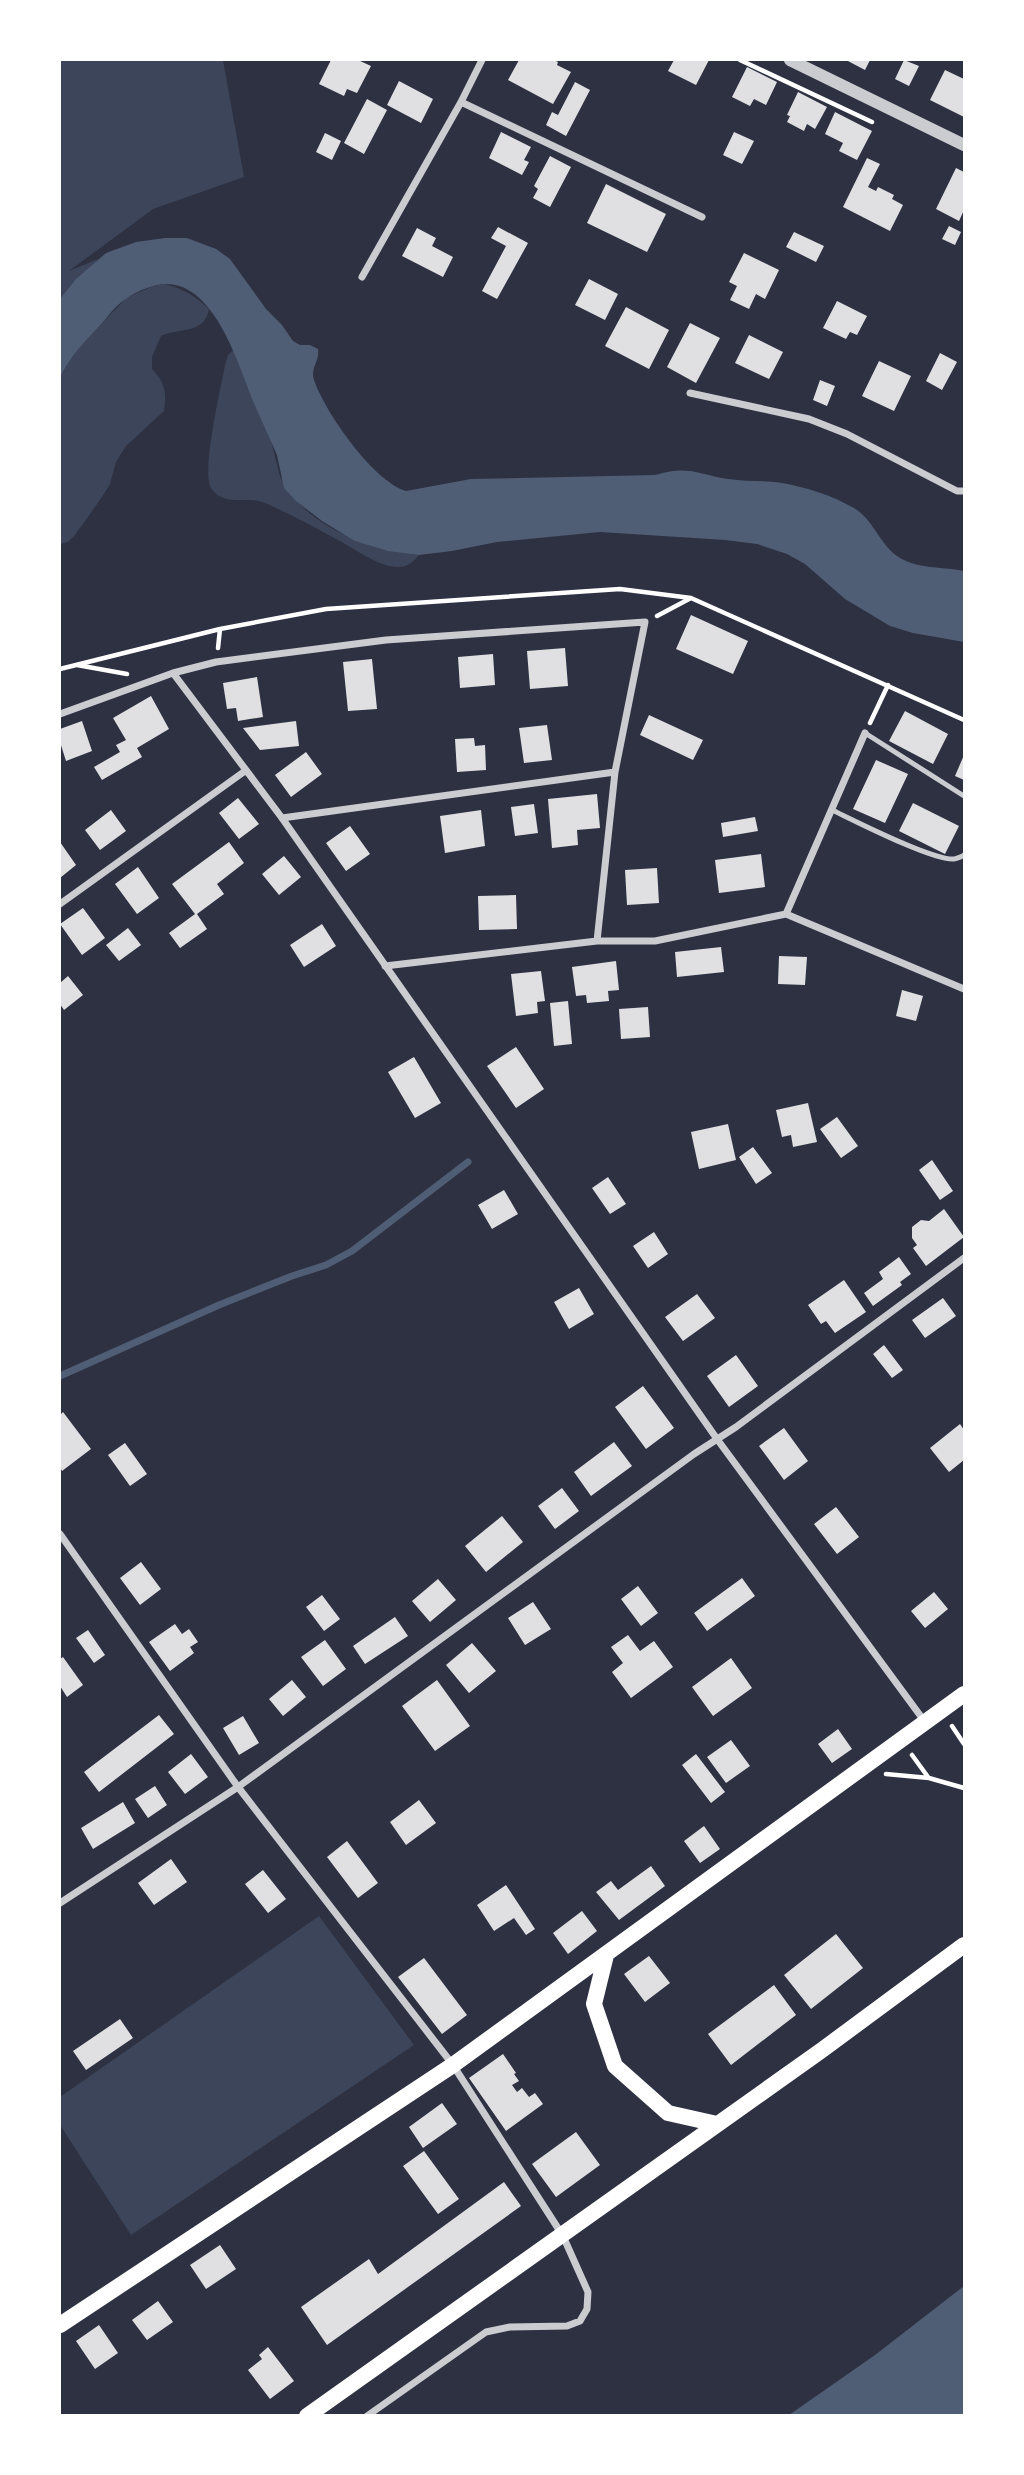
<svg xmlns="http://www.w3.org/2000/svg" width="1024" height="2475" font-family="'Archivo Narrow',sans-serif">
  <rect width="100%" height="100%" fill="#2d3142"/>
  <path fill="#3c4559" d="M60 60H223L244 177 153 209 69 271 98 259 60 301Z
    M165 284C184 289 195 296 209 309 204 335 180 327 161 336L152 357V369C165 383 167 392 164 411L126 446 116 462 110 484 102 497 75 535 68 542 60 544V379L71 356 126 298 153 286Z
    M234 349C245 379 257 409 270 439 275 451 277 471 282 480 309 529 368 548 419 555 413 562 407 568 396 567 376 565 355 549 338 540 314 527 290 514 265 503 248 495 224 508 211 488 201 472 221 387 225 365L228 355Z
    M319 1916 414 2045 131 2235 60 2125V2097Z"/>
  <path fill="#4f5d75" d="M165 238H187L216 249 230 259 266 309 282 325 293 341 300 345H310L318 349C320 361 310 368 314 380 325 412 373 481 406 491L471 479 655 475C689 465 696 474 728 479 746 482 765 480 782 483 806 487 833 496 854 508 873 519 879 543 897 556 918 570 941 566 964 571V642L913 633 890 626 845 599 805 564 787 554 757 544 725 540 600 532 497 542 452 551 419 555 388 551 355 541 322 521 296 501 284 488 277 455C269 437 261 419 253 401 237 361 209 263 147 288 131 294 119 302 108 316 91 337 70 353 60 379V299L76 279 106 253 136 242Z
    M964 2286V2415H789L875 2355Z"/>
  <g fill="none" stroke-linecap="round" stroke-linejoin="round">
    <path stroke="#4f5d75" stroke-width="7" d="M60 1376 219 1305 292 1276 326 1265 352 1251 468 1162"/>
  </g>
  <path fill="#e0e0e3" d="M331 60H358L371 66 357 93 347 89 344 96 319 84Z
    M519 60H554L558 62 557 65 571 72 553 104 508 80Z
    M674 60H709L696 85 668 71Z
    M846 60H870L865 70Z
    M904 60 919 66 909 86 895 79Z
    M747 67 777 82 766 105 754 99 750 106 732 97Z
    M945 70 964 79V117L930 100Z
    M399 81 433 99 421 123 387 105Z
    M575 82 590 90 566 136 546 125 552 112 558 115Z
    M798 92 827 107 815 129 807 124 804 131 787 122 790 116 787 115Z
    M367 99 387 110 364 154 344 143Z
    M835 112 872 131 857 160 839 151 843 143 825 134Z
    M501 132 531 147 524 160 529 162 522 175 489 158Z
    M734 132 754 141 742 164 723 155Z
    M325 133 341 141 332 160 316 152Z
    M550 156 571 167 550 207 533 198 538 189 534 186Z
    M867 158 880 164 868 187 876 191 878 187 894 195 892 199 903 205 890 231 843 207Z
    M956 168 964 172V210L959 221 936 209Z
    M606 184 666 214 647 252 587 223Z
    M949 226 961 232 955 245 942 239Z
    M498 227 528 243 497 299 482 291 506 246 491 238Z
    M417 228 436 238 432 246 453 257 443 277 402 256Z
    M794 232 824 246 816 262 786 247Z
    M744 253 779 270 765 299 756 294 749 309 730 300 737 286 729 282Z
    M589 279 618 294 605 320 575 305Z
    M837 301 867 316 857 335 850 332 846 339 823 328Z
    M626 307 669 330 649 369 605 346Z
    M690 323 720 338 696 383 667 367Z
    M749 335 783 352 769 379 735 363Z
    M940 353 957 362 942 390 926 381Z
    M879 361 911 376 894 411 862 396Z
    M820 380 835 386 827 406 813 400Z
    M691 615 748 641 733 674 676 649Z
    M565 648 568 686 530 689 527 651Z
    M493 654 495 685 460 688 458 657Z
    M372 659 377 709 348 711 343 662Z
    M257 677 263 717 238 721 236 708 227 709 223 683Z
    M151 696 169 729 137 748 142 757 102 780 94 767 120 752 116 745 126 740 113 718Z
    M905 711 948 734 933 764 889 741Z
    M649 715 703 740 693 760 640 735Z
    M82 721 92 751 66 761 60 742V729Z
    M296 721 299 746 260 750 243 728Z
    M547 725 552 760 524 763 519 728Z
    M474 738 475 746 485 745 486 770 457 772 455 739Z
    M306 752 322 774 291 797 275 775Z
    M964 755V780L955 776Z
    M876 760 908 774 885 823 853 809Z
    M597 794 600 828 577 830 578 845 552 848 548 799Z
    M238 798 259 824 239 839 219 813Z
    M913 803 959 826 945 854 899 831Z
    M534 804 538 833 515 836 511 807Z
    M111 810 126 831 100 850 85 830Z
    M481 810 485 846 445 853 440 816Z
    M755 817 758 831 723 837 721 823Z
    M350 826 370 854 346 871 326 843Z
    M60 842 76 865 60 878Z
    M229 842 244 863 217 884 224 894 197 914 207 929 180 948 169 933 195 914 172 884Z
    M761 854 765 887 719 893 715 860Z
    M284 856 301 877 279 895 262 874Z
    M138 867 159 898 137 914 115 884Z
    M657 868 659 903 627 905 625 870Z
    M516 895 517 929 479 930 478 896Z
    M83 908 105 938 82 955 60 924Z
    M322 924 336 946 304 967 290 945Z
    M128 928 141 945 119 961 106 945Z
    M721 947 724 972 677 977 675 952Z
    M779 956 807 957 805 985 778 984Z
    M616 961 619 990 608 991 609 1001 587 1003 586 995 576 996 572 967Z
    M541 971 545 1001 537 1002 538 1013 516 1016 511 974Z
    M68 976 83 995 64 1010 60 1004V983Z
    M902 990 923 996 916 1021 896 1016Z
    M568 1001 572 1044 554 1046 550 1003Z
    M648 1007 650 1037 621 1039 619 1009Z
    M516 1047 544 1089 516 1108 487 1066Z
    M414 1057 441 1103 415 1118 388 1072Z
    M808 1103 817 1142 793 1147 791 1135 782 1137 776 1110Z
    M837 1117 858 1146 841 1158 820 1129Z
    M728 1124 736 1160 699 1169 691 1132Z
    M753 1147 772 1173 756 1184 739 1157Z
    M932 1160 953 1191 940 1200 919 1170Z
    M608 1177 626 1204 610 1214 592 1188Z
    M504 1190 518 1214 492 1229 478 1205Z
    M944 1209 964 1237 926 1266 913 1248 917 1245 912 1238V1227L921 1220 929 1221Z
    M654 1232 668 1254 648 1268 633 1246Z
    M899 1257 911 1274 900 1282 902 1285 873 1306 864 1293 883 1279 879 1272Z
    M844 1280 866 1312 835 1333 826 1321 821 1324 808 1305Z
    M579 1288 594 1314 569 1329 554 1302Z
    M697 1294 715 1318 683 1341 665 1317Z
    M943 1298 956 1316 925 1338 912 1320Z
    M884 1345 903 1370 892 1378 873 1354Z
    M736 1355 758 1386 729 1407 707 1376Z
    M643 1386 674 1428 646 1449 615 1407Z
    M63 1412 91 1449 62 1471 60 1467V1415Z
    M960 1424 964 1430V1460L949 1472 930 1448Z
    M784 1428 808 1461 784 1480 759 1446Z
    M614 1442 632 1466 591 1496 574 1472Z
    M125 1443 147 1474 130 1486 108 1455Z
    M562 1488 579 1511 555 1529 538 1506Z
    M836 1507 859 1537 837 1554 814 1524Z
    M502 1516 523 1542 486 1572 465 1546Z
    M141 1562 161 1589 140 1605 120 1578Z
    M742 1578 755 1596 707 1631 694 1613Z
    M438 1579 456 1600 430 1622 412 1601Z
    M638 1586 658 1613 641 1626 621 1599Z
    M934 1592 948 1609 925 1628 911 1611Z
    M322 1595 340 1619 324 1631 306 1607Z
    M533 1602 551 1629 525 1645 508 1618Z
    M395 1617 408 1636 365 1664 353 1646Z
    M175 1624 182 1634 189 1629 198 1642 190 1647 194 1653 170 1671 149 1642Z
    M88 1630 105 1655 94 1663 76 1638Z
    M628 1635 640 1651 654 1641 673 1667 631 1698 612 1672 623 1663 611 1647Z
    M325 1640 346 1669 323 1686 301 1657Z
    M472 1643 496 1671 469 1693 446 1665Z
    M63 1657 83 1685 67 1697 60 1686V1659Z
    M731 1658 752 1688 713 1716 692 1687Z
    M292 1680 306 1697 283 1716 269 1699Z
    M437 1680 470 1726 435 1751 402 1706Z
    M159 1715 174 1734 99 1792 84 1772Z
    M243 1716 259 1743 239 1755 223 1728Z
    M838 1729 852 1749 832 1763 818 1744Z
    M731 1740 750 1766 726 1783 707 1757Z
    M191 1754 208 1777 185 1794 168 1772Z
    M696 1754 725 1792 711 1803 682 1765Z
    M155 1786 167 1805 148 1818 135 1799Z
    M419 1800 436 1823 406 1845 390 1822Z
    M123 1802 135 1823 93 1849 81 1828Z
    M704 1826 720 1849 700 1863 684 1841Z
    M347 1841 378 1883 358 1898 327 1857Z
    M171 1859 187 1882 154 1905 138 1883Z
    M651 1866 665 1886 619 1920 596 1892 611 1881 618 1890Z
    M263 1870 286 1899 268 1913 245 1884Z
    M506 1885 535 1929 526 1935 514 1918 494 1931 477 1905Z
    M582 1911 597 1931 568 1954 553 1933Z
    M836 1934 863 1968 811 2009 784 1975Z
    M649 1956 670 1983 645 2002 624 1974Z
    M424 1958 467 2015 442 2034 398 1977Z
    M774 1985 796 2015 731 2065 708 2034Z
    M120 2019 133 2038 86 2070 73 2051Z
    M503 2054 516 2073 514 2074 519 2081 512 2085 517 2092 522 2088 529 2097 535 2093 543 2104 506 2131 469 2078Z
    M442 2103 457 2124 423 2148 409 2127Z
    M576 2132 600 2165 556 2197 532 2164Z
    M424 2151 459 2199 438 2214 403 2166Z
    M504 2182 521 2206 327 2345 301 2307 369 2259 378 2274Z
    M220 2245 236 2269 206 2289 190 2265Z
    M158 2301 173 2322 147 2340 132 2320Z
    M99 2325 118 2353 95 2369 76 2341Z
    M268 2347 294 2381 270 2399 248 2370 262 2359 259 2355Z"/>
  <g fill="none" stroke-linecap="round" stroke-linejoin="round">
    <path stroke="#fff" stroke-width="4.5" d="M740 60 872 122
      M657 616 691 598 964 720
      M218 648 220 629
      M77 665 127 674
      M60 669 220 629 326 609 620 589 691 598
      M870 723 888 685
      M952 1726 964 1744
      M912 1755 928 1777
      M886 1774 929 1778 964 1788"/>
    <path stroke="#caccd0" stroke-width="5" d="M865 733 964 796
      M832 810C855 821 933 861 954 859 956 859 963 856 964 855"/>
    <path stroke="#caccd0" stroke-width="7" d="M461 102 702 217
      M362 277 461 102 482 60
      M690 393 809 419 847 434 957 491H964
      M173 673 282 818 717 1439 925 1722
      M60 714 173 673 216 662 386 640 645 622 615 772 597 941
      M282 818 615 772
      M60 904 245 771
      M786 914 865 733
      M385 966 597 941H655L786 914 964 989
      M60 1534 238 1787 453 2065 563 2236 588 2292 587 2309 580 2321 567 2326 510 2327 486 2332 367 2416
      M60 1903 238 1787 694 1454 736 1427 964 1258"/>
    <path stroke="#caccd0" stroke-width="12" d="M790 60 964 145"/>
    <path stroke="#fff" stroke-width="16" d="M606 1955 594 2004 615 2066 668 2113 717 2124
      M60 2325 453 2065 964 1694
      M307 2416 822 2050 964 1945"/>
  </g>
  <rect width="1024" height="2475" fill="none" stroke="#ffffff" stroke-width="122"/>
</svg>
